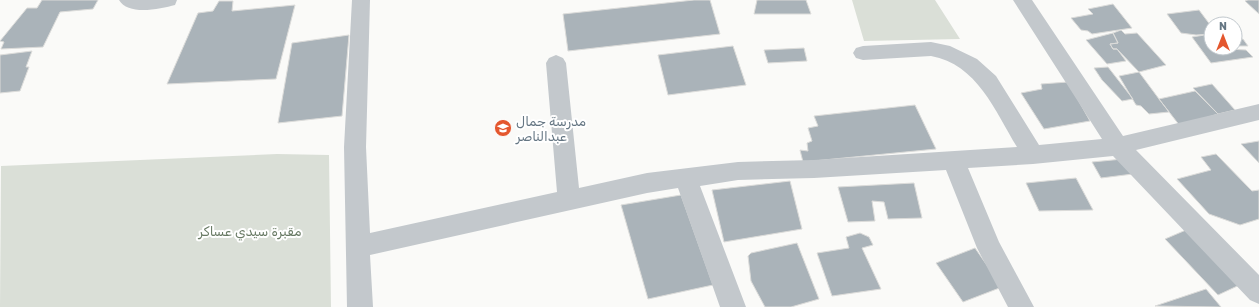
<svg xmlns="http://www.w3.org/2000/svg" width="1259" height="307" font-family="Rubik,Vazirmatn,sans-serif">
  <rect width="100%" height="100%" fill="#fafaf8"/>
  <path fill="#dadfd7" d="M852 0H935L960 39 864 41Z
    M277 154 329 155 331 307H0L1 166Z"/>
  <path fill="#aab3b9" stroke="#dcdcda" d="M42 0H98L93 9 60 12 43 47 1 49 4 42 0 41 27 8H37Z
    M694 0H710L720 34 568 51 563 14Z
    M757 0H806L811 14H754Z
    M1259 0V14L1245 1 1248 0Z
    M219 1H233L232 11 295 5 276 79 167 84 198 13 213 11Z
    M1113 4 1132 28 1092 34 1088 31 1081 30 1071 18 1093 14 1088 9Z
    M1199 10 1211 26V34L1196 35 1181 33 1167 14Z
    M1121 30 1125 34 1137 33 1166 65 1139 72 1117 49H1113L1110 44 1118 43 1113 33Z
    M1113 33 1118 43 1110 44 1113 49H1117L1126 61 1107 64 1086 40Z
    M1211 34V48L1246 50 1253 57 1211 63 1192 37Z
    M349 35 342 116 278 123 292 43Z
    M1243 39 1248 46H1235V40Z
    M733 46 746 85 668 95 658 55Z
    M804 48 807 61 768 63 764 50Z
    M32 51 26 67H29L20 91 0 93V55Z
    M1108 67 1133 99 1122 101 1102 80 1094 68Z
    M1139 72 1159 99 1169 112 1149 114 1141 106 1136 105 1119 76Z
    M1068 82 1090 121 1044 129 1021 93 1042 89 1041 84Z
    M1212 84 1235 110 1218 114 1193 88Z
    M1195 91 1218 114 1180 126 1159 99Z
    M915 105 936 149 803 162 800 150 808 151 807 143 812 141 808 128 818 126 814 116Z
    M1259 141V163L1241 144Z
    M1216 154 1252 191 1259 190V219L1240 225 1209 214 1177 179 1211 170 1201 157Z
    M1123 159 1133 174 1101 178 1092 162Z
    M1076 178 1093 210 1039 211 1026 183Z
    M790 181 802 229 724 242 712 190Z
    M914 183 922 218 888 219 884 202 872 201 875 221 848 222 838 187Z
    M681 195 713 285 648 299 621 205Z
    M1193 227 1246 282 1218 295 1165 239Z
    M860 233 869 237 873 245 862 248 881 289 832 296 817 253 849 248 846 237Z
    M797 243 819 299 791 307H765L751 281 748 256 751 253Z
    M975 248 1002 287 963 302 936 263Z
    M1206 289 1221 307 1155 306Z"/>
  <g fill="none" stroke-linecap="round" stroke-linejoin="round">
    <path fill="#c3c8cc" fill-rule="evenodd" d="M119 0H177L175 5C160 9 128 16 119 0Z
      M352 0H370L366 147 370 233 557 192 546 63 549 58 556 55 563 58 566 63 579 188 647 173 738 162 814 160 1017 147C995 111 977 64 931 56L863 60 856 58 853 53 856 48 863 46 931 42 950 46 977 59 996 76 1039 145 1102 139 1013 0H1032L1123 136 1259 104V120L1136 150 1259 275V304L1250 300 1113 156 1033 164 968 168 999 242 1034 307H1008L977 248 946 170 814 178 738 180 700 186 746 307H720L678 188 647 193 370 255 373 307H347L344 147Z"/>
  </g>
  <defs>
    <g id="school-disc" transform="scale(0.9)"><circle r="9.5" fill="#e4572e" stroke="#fff"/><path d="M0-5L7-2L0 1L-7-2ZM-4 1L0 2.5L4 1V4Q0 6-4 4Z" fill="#fff"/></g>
  </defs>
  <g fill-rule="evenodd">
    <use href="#school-disc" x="503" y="128"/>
  </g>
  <g text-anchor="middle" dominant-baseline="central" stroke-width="4" stroke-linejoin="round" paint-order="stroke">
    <g font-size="13" fill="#657683" stroke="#fff" text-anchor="start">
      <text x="516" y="121">مدرسة جمال<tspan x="516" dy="15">عبدالناصر</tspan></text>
    </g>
    <g font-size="13" fill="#687a64" stroke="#fff">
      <text x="250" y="231">مقبرة سيدي عساكر</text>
    </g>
  </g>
  <g transform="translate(1223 36)"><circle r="19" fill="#ffffff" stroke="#c1c8cd"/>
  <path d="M0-3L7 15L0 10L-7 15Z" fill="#e4572e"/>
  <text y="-6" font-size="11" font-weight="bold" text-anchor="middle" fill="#657683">N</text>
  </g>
</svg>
